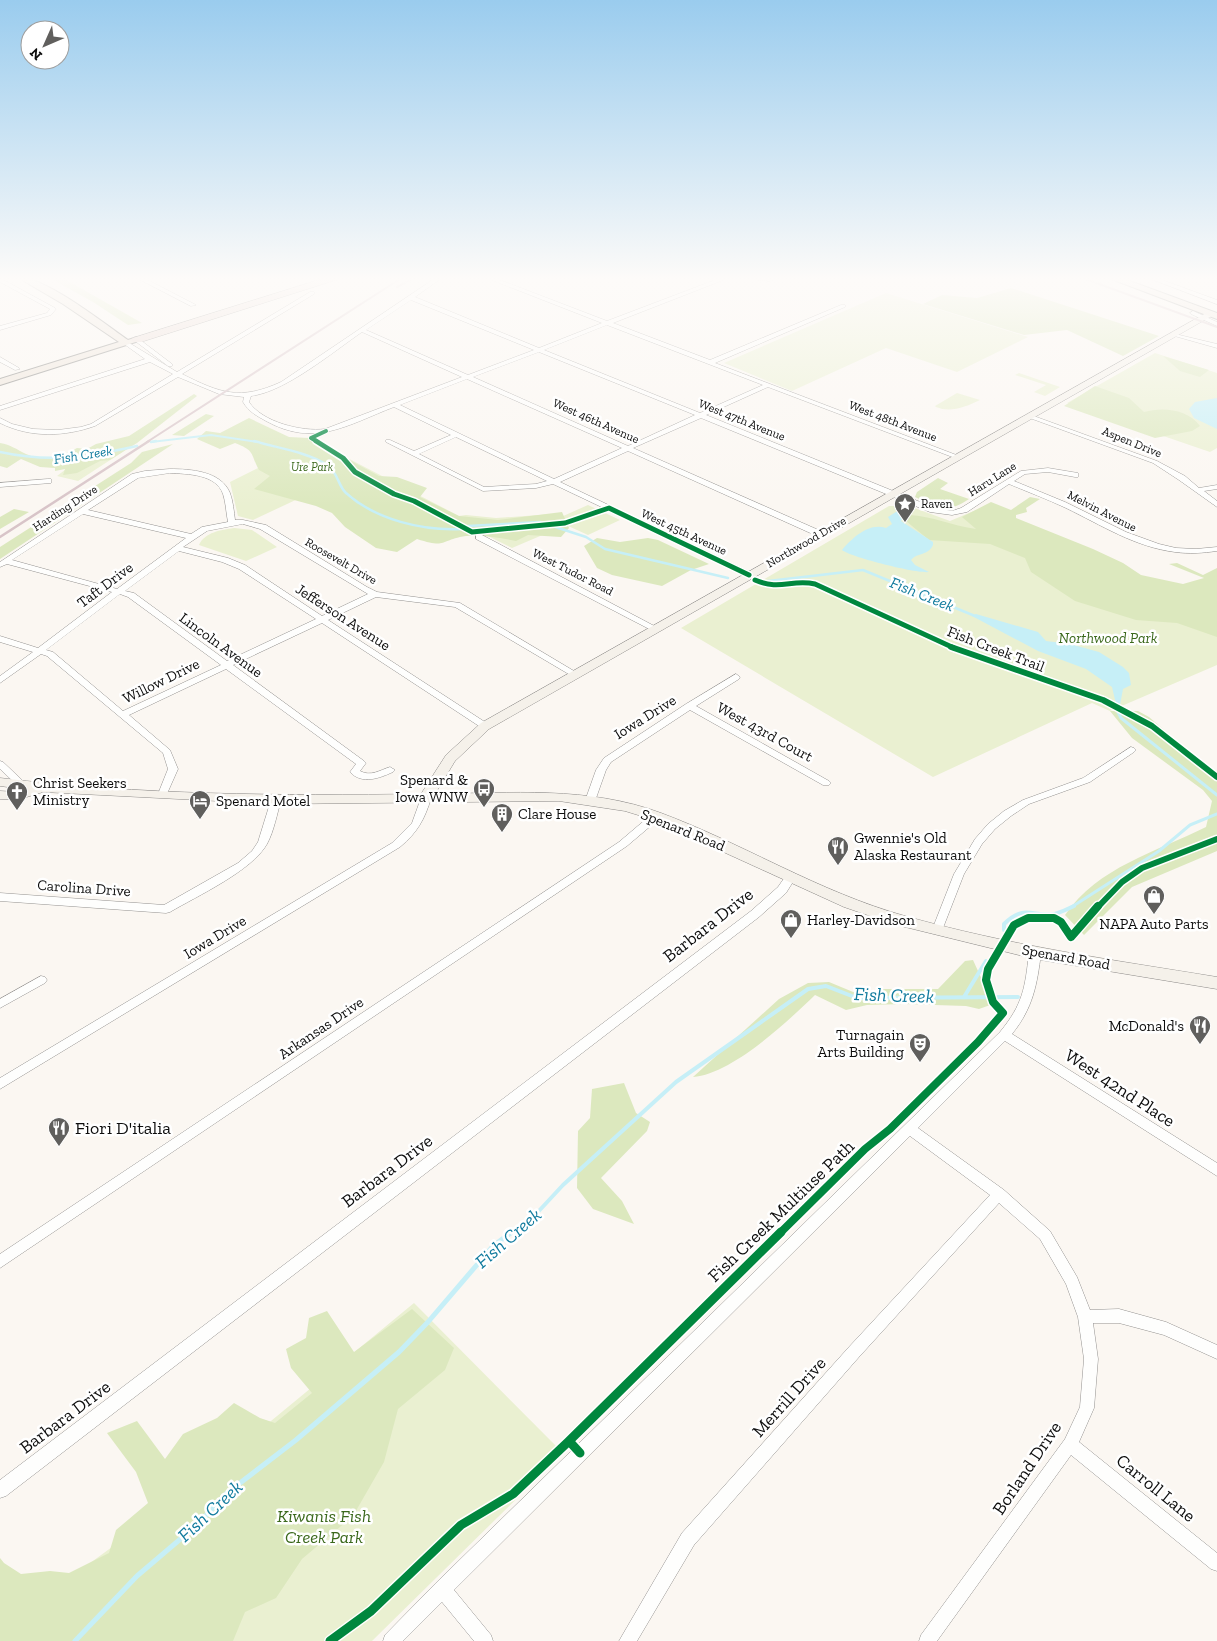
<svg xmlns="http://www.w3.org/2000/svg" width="1217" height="1641" font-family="'Zilla Slab',serif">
  <rect width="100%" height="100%" fill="#fbf7f2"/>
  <path fill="#eaf0d1" d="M886 293 1028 337 957 372 886 348 792 391 724 363Z
    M1155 353 1217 373V448L1210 452 1067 403Z
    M1019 373 1060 387 1045 396 1034 392 1046 385 1015 375Z
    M957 393 980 400C966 407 950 413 936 407L935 406Z
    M309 438 459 516 466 515 496 518 553 514 561 517 588 505 620 520 588 535 566 525 512 548 476 530 336 481 253 520 238 516 230 482 298 448Z
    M124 451 78 481 57 476 75 462Z
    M889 506H909L950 521 976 510 1166 590 1217 581V665L1110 711 1092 703 933 777 681 628Z
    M234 528 252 530 277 547 246 561 199 545C205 532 221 530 234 528Z
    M414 1303 563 1453 372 1641H0V1578L26 1610 168 1506Z"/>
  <path fill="#dce8be" d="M48 277H61L142 323 128 325 93 302Z
    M1011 288 1159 336 1123 356 1067 330 1024 335 923 304 942 295 977 298Z
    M1163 356 1209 370 1200 377 1180 371Z
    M1095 386 1129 398 1144 412C1163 407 1187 409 1200 426L1192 431 1155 438 1064 406Z
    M194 394 197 396 137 443 110 460 100 461 77 473 63 475 65 469 55 471V468L40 467 21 459 7 468 0 466V443C11 445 16 449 26 454 43 462 62 457 77 448L87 449 96 444 129 436Z
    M206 414 214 416 184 436 172 435Z
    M249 418 289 437 309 438 379 476 397 477 427 488 420 497 459 516 498 520 562 512 569 528 561 537 528 535 516 541C500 538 482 534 466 536 439 540 448 549 417 539L397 552 376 548 345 527 332 513 316 506 254 489 270 476 259 470C250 454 256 451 235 443L220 449 197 439 206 431 220 433Z
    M173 444 0 559V547L131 463 142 452Z
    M938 478 948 483 940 489 969 499C945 515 939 507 915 497L917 492Z
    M1030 497 1040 499 1026 508 1027 512 1016 515V518L1093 549 1123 563 1141 575 1183 584 1204 578 1169 564 1177 563 1203 575 1217 568V637L1177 623 1136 620 1075 601 1031 572 1025 558 990 544 929 540 906 521 909 515C932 516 953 526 976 529L962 517 991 502 1011 510Z
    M14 509 29 512 0 529V517Z
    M597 538 620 542 648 538 658 540 709 564 691 570 662 586 612 575 597 568 584 546Z
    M1110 711H1138L1149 717 1217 775V851L1132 887 1084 935 1065 915C1098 867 1156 852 1206 827L1212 801 1203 790 1132 738Z
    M973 960 993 1004 979 1009 966 1006 904 1004 867 1005 846 1010 815 995C787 1022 732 1074 693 1077L779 999 808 983 829 982 858 994 885 989H938L965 961Z
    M624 1083 636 1113 650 1122 647 1131 601 1178 622 1201 634 1224 593 1209 577 1188 578 1131 590 1118 592 1089Z
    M412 1309 454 1348 445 1370 398 1409 384 1462 353 1516 302 1559 276 1598 245 1612 233 1641H0V1558L4 1563 21 1574 50 1571 69 1573 109 1553 116 1530 148 1503 136 1472 107 1433 137 1421 165 1459 183 1434 217 1418 234 1403 260 1418 275 1423 312 1393 291 1368 286 1349 306 1338 309 1318 327 1311 354 1352Z"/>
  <path fill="#c6eff7" d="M1217 398V429L1194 418 1189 409 1195 402Z
    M899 510 906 513 901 521 933 542V545C928 556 918 552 911 560L915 565 929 572C918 574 850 557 842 550 852 538 869 522 886 528L892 524 888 517Z
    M976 614 1038 632 1046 641 1070 644 1099 652 1123 667 1129 673 1131 685 1123 689 1120 705 1116 704 1112 687 1086 669 1038 651 972 616Z"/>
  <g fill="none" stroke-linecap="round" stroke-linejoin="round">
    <path stroke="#c6eff7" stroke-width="2" d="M151 442 211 435 258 442"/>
    <path stroke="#c6eff7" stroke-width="2.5" d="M254 441C277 448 307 452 327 465 338 472 338 486 346 493 376 520 423 531 462 529
      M151 442 156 441
      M0 452C50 463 88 457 137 446
      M468 526 540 522 586 537 605 549 728 578
      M761 582 863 570 975 616"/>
    <path stroke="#c6eff7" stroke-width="3" d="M1118 700 1117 710 1121 718 1217 795
      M1070 908 1159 851 1190 825 1217 814"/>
    <path stroke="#c6eff7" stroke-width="4" d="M1004 930V924C1025 903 1033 918 1055 914 1061 912 1068 909 1074 906
      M964 997 986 961
      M510 1233 537 1213 563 1185 676 1082 808 989 826 986 857 998 1018 997"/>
    <path stroke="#c6eff7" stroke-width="5" d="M75 1641 137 1576 198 1524 227 1493 296 1440 399 1352 428 1322 493 1246 512 1232"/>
    <g stroke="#949290" stroke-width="1">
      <path id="street" d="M135 277H142L196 305 191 306Z
        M437 277H443L415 297 539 348 602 323 484 277H492L607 321 723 277H731L613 323 710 360 841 305H845V307L715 363 959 456V458H955L768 387 706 415 935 508 952 511 961 508 1021 471 1048 468 1078 473V477H1075L1048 472 1025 474 1014 481 1065 502 1126 532 1159 544 1176 548 1196 549 1217 547V551C1203 553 1189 554 1175 552 1135 547 1101 525 1066 508 1047 499 1028 492 1009 484L967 512 952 515 930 512 701 418 633 448 823 532V536H817L628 451 560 482 752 573V577H749L553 484 536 488 483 491 386 442V440H390L414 451 451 435 394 407C347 425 315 448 266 421 257 416 249 412 243 402L244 397 219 394 178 377 95 426C64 437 30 438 0 423V418L12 424 33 429 58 430 81 427 91 424 173 374 150 362 0 410V406L145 359 124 344V342L126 341 177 372 310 292H314V294L182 374C220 393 240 401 281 382ZM411 300 534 350 468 375 366 330ZM607 325 763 385 700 413 544 350ZM362 332 462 377 325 429C302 432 262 422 249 402L251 396C285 392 333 352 362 332ZM539 352 695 415 628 446 473 377ZM467 379 622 448 554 479 400 405ZM456 437 547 481 536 484 484 487 419 454Z
        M738 277H778L770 281Z
        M1146 277H1154L1217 300V304Z
        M0 278 55 308 56 309 51 315 0 330V326L47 313 50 309 0 282Z
        M1193 311 1217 322V326L1191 314 1190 313Z
        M1171 333 1217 344V348L1171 335Z
        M135 339H139L172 364V366H168L135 341Z
        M0 357 19 368 20 369 15 370 0 362Z
        M1027 415H1031L1157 461 1185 476 1199 488 1217 485V489L1204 491 1217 501V507L1179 480 1153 463 1027 417Z
        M170 469C191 469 221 471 230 493 233 501 234 512 235 520H243L266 525 367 587 377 592 460 603 579 674 578 676H572L455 607 376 597 328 620 488 724 490 726 488 728H482L322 623 233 665 364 761 366 763 360 771C371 777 380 770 390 767L395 770 393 772C380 778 362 785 350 772L356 764 226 669 129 715 170 750 178 769 166 796H160L158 794 168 769 163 753 47 656 41 654 0 683V676L33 652 0 642V636L38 648 112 592 7 564 0 567V562L132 474 145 471ZM170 473C188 474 216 474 223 494 226 503 226 513 228 522L202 527 191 534 88 510 138 478ZM83 514 186 538 117 589 12 560ZM243 524 260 529 368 594 322 616 245 565 228 558 183 547 207 531ZM179 551 222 562 239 569 316 619 227 661 134 593 125 591ZM120 594 128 597 221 665 123 711 53 652 46 650Z
        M48 479H51V483L0 487V483Z
        M476 535H482L660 629 659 631H653L476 539Z
        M736 674 740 677 739 679 696 706 829 781 831 783 829 785H823L690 710 611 762 606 770 595 801 593 803H587L585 801 596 770 604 758 686 704Z
        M1131 747 1134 748 1136 750 1134 752 1090 782 1029 804 1011 816 995 829 982 844 964 874 941 933H933L932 930 954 874 975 839 988 824 1004 811 1023 800 1083 778Z
        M0 761 3 762 23 781 25 783 23 785H17L0 769Z
        M426 795 431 798C425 819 417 833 400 847L0 1089V1078L392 843 412 823 421 798Z
        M276 797 281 800C277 814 274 831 267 844 252 871 197 896 170 912L166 913 0 901V893L164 905 238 863 252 851 258 842 271 800Z
        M656 813 661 816 660 818 627 846 0 1268V1254L619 842 652 814Z
        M791 873 796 877 786 893 759 917 6 1496 0 1498V1480L751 911 778 887 787 874Z
        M1035 949 1039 950 1041 953C1037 985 1033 1008 1012 1034L1217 1163V1176L1005 1041 918 1128 1004 1190 1050 1231 1077 1277 1090 1310 1119 1309 1166 1322 1217 1345V1359L1164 1335 1119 1323H1093L1098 1359 1094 1408 1079 1442 1217 1553V1571L1211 1569 1071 1455 937 1641H919L921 1635 1065 1439 1080 1407 1084 1359 1078 1317 1066 1284 1040 1239 999 1203 859 1357 694 1545 637 1641H619L682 1533 849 1347 990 1195 910 1136 454 1590 491 1635 493 1641H474L442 1602 403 1641H383L385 1635 436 1583 1000 1032C1023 1004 1025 988 1029 953L1031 950Z
        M41 976 45 977 47 980 45 983 0 1008V999Z"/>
    </g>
    <g stroke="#8b8987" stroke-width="1">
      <path id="secondary" d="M1208 312 1215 314 489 729 455 761 435 794C510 793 589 786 661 813 744 844 819 892 905 916 1007 945 1112 960 1217 977V989L1035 959 897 925 844 907 651 819 625 811 559 801 276 804 43 792 17 800 0 799V791L16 792 23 789 0 786V778C140 795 281 796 421 794L446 755 481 723Z"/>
    </g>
    <g stroke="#81807d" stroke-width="2">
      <path id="primary" d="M17 277C46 277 102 322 128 340L137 337 142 340 0 385V379L119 342 63 304Z
        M1106 277H1119L1217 313V319Z"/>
    </g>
    <g stroke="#81807d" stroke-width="1">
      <path id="highway" d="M328 277H345L141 342H133L131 340 133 338Z"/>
    </g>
    <use href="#street" fill="#fefefd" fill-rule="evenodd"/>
    <use href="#secondary" fill="#f5f1ea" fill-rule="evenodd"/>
    <use href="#primary" fill="#ede3d8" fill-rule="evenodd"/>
    <use href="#highway" fill="#eadad4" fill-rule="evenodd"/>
    <path stroke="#d8c4c8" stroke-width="2" d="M1080 277 1217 327
      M397 287 416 277
      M147 442 403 277"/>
    <path stroke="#d8c4c8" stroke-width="2.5" d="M0 537 149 441"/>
    <g stroke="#fff" stroke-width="5.5">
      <path id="cycleway-far4" d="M318 442 311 438 326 431"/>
    </g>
    <g stroke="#fff" stroke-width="8">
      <path id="cycleway-far3" d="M316 441 343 458 355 472 394 494 414 501 472 532 565 523 609 508 749 575
        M755 580C780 591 791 579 815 584L954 648"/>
    </g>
    <g stroke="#fff" stroke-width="9">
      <path id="cycleway-far2" d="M951 647 1103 700 1152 726 1217 777
        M1097 908 1122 882 1142 868 1217 839"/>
    </g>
    <g stroke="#fff" stroke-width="11">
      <path id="cycleway-far1" d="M780 1233 865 1149 890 1129 978 1042 1003 1013 993 1002 986 980 988 969 1014 925 1028 918H1054L1061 922 1071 937 1098 906"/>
    </g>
    <g stroke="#fff" stroke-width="12">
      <path id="cycleway" d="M569 1441 781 1232
        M330 1641 371 1611 461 1525 513 1494 569 1441 580 1453"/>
    </g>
    <use href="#cycleway-far4" stroke="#00873e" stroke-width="4"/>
    <use href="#cycleway-far3" stroke="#00873e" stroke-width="5"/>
    <use href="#cycleway-far2" stroke="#00873e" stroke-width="6"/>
    <use href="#cycleway-far1" stroke="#00873e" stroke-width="8"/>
    <use href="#cycleway" stroke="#00873e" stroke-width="9"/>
  </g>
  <linearGradient id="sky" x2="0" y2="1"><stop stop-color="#9accee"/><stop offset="0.55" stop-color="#fdfbf9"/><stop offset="1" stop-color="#fdfbf9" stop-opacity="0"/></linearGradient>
  <rect width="1217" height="507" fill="url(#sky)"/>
  <defs>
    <g id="sight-pin" transform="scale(1.125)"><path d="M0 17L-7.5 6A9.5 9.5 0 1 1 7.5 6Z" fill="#605f5d" stroke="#fff"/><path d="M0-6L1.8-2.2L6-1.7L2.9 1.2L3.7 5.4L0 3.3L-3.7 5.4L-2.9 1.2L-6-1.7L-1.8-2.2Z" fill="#fff"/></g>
    <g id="bus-pin" transform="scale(1.125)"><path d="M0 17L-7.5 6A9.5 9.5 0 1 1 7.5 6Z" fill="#605f5d" stroke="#fff"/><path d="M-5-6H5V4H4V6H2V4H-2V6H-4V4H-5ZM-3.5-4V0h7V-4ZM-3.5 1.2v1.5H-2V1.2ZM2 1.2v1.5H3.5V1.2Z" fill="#fff"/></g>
    <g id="church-pin" transform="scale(1.125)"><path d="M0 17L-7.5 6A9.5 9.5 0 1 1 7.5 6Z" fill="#605f5d" stroke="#fff"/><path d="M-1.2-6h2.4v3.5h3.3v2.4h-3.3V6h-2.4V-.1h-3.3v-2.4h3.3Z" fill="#fff"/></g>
    <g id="hotel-pin" transform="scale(1.125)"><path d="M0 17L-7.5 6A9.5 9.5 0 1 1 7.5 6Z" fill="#605f5d" stroke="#fff"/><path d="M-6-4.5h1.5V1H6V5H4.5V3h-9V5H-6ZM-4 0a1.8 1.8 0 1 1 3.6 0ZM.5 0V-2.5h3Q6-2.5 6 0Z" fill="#fff"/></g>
    <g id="building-pin" transform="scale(1.125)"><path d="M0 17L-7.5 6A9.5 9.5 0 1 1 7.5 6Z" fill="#605f5d" stroke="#fff"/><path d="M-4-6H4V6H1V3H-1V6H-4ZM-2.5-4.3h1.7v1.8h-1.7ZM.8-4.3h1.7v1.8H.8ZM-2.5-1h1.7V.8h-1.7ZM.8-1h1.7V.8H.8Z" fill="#fff"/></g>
    <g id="restaurant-pin" transform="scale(1.125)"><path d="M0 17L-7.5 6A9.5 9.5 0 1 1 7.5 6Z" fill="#605f5d" stroke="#fff"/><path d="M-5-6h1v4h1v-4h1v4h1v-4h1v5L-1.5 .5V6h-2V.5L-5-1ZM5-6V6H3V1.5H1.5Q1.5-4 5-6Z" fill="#fff"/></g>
    <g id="shop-pin" transform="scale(1.125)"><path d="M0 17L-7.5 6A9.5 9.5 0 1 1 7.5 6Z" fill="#605f5d" stroke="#fff"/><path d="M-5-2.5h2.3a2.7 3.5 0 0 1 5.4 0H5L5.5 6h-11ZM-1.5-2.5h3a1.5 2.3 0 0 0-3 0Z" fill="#fff"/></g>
    <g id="theatre-pin" transform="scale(1.125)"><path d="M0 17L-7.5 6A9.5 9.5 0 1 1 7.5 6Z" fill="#605f5d" stroke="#fff"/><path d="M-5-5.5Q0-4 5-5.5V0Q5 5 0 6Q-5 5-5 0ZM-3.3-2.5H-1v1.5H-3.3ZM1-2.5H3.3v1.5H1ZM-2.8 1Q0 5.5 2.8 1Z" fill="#fff"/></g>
  </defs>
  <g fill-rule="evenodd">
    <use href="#sight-pin" x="905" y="504"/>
    <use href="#bus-pin" x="484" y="789"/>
    <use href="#church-pin" x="17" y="792"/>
    <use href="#hotel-pin" x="200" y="801"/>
    <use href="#building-pin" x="502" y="814"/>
    <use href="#restaurant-pin" x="838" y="847"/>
    <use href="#shop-pin" x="1154" y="896"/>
    <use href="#shop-pin" x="791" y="920"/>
    <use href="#restaurant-pin" x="1200" y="1026"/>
    <use href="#theatre-pin" x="920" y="1044"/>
    <use href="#restaurant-pin" x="59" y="1128"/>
  </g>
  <g text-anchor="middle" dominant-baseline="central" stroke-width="5" stroke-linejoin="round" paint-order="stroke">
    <g font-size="12" fill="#0d0d0d" stroke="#fff">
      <text transform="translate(742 420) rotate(22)">West 47th Avenue</text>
      <text transform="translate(596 421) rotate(24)">West 46th Avenue</text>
      <text transform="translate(893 421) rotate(21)">West 48th Avenue</text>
      <text transform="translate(1132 442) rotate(22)">Aspen Drive</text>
      <text transform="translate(992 479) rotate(-32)">Haru Lane</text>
      <text transform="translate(65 508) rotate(-33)">Harding Drive</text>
      <text transform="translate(1102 511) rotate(27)">Melvin Avenue</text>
      <text transform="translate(684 532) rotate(25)">West 45th Avenue</text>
      <text transform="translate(806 542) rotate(-30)">Northwood Drive</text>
      <text transform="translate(341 561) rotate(30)">Roosevelt Drive</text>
      <text transform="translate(573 572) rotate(27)">West Tudor Road</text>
    </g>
    <g font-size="12" font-style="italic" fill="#3a681b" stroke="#fff">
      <text x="312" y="467">Ure Park</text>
    </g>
    <g font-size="12" fill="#0d0d0d" stroke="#fff" text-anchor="start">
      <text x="921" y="504">Raven</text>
    </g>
    <g font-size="14" font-style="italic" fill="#117b9e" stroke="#fff">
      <text transform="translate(83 455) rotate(-9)">Fish Creek</text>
    </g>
    <g font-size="15" fill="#0d0d0d" stroke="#fff">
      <text transform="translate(105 585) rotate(-37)">Taft Drive</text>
      <text transform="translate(343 617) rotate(33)">Jefferson Avenue</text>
      <text transform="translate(221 645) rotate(36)">Lincoln Avenue</text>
      <text transform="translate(996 649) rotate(21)">Fish Creek Trail</text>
      <text transform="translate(161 681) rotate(-26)">Willow Drive</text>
      <text transform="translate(645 717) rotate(-32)">Iowa Drive</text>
      <text transform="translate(765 732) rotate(29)">West 43rd Court</text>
      <text transform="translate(683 830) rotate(22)">Spenard Road</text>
      <text transform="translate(84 888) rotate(4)">Carolina Drive</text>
      <text transform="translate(215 937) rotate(-31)">Iowa Drive</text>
      <text transform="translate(1066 957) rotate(10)">Spenard Road</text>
      <text transform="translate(321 1028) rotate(-34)">Arkansas Drive</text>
    </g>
    <g font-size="15" font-style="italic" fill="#3a681b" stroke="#fff">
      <text x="1108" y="638">Northwood Park</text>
    </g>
    <g font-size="15" fill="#0d0d0d" stroke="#fff" text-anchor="start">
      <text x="468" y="780" text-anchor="end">Spenard &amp;<tspan x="468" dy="17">Iowa WNW</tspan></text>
      <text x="33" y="783">Christ Seekers<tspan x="33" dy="17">Ministry</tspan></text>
      <text x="216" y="801">Spenard Motel</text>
      <text x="518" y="814">Clare House</text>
      <text x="854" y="838">Gwennie's Old<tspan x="854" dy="17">Alaska Restaurant</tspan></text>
      <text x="807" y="920">Harley-Davidson</text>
      <text x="1154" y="924" text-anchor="middle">NAPA Auto Parts</text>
      <text x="1184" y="1026" text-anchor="end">McDonald's</text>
      <text x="904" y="1035" text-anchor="end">Turnagain<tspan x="904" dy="17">Arts Building</tspan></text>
    </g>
    <g font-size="16" font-style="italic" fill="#117b9e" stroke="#fff">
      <text transform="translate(922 594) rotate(22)">Fish Creek</text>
    </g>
    <g font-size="18" fill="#0d0d0d" stroke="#fff">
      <text transform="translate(708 925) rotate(-38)">Barbara Drive</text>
      <text transform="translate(1120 1088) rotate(33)">West 42nd Place</text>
      <text transform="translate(387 1171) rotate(-37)">Barbara Drive</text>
      <text transform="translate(781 1211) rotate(-44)">Fish Creek Multiuse Path</text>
      <text transform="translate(789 1397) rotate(-48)">Merrill Drive</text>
      <text transform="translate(65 1417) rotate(-37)">Barbara Drive</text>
      <text transform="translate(1027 1468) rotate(-56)">Borland Drive</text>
      <text transform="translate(1156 1488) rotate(39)">Carroll Lane</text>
    </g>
    <g font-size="18" fill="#0d0d0d" stroke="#fff" text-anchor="start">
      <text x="75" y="1128">Fiori D'italia</text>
    </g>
    <g font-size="18" font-style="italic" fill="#3a681b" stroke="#fff">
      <text x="324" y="1516">Kiwanis Fish<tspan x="324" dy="21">Creek Park</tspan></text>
    </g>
    <g font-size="19" font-style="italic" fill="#117b9e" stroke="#fff">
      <text transform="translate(894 995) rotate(2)">Fish Creek</text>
      <text transform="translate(508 1238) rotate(-41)">Fish Creek</text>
      <text transform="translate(210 1511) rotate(-43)">Fish Creek</text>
    </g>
  </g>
  <g transform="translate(45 45) rotate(225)"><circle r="24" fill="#ffffff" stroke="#9e9e9e"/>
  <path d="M0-4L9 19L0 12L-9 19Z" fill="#605f5d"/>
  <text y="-8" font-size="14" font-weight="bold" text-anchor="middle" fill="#0d0d0d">N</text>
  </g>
</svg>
